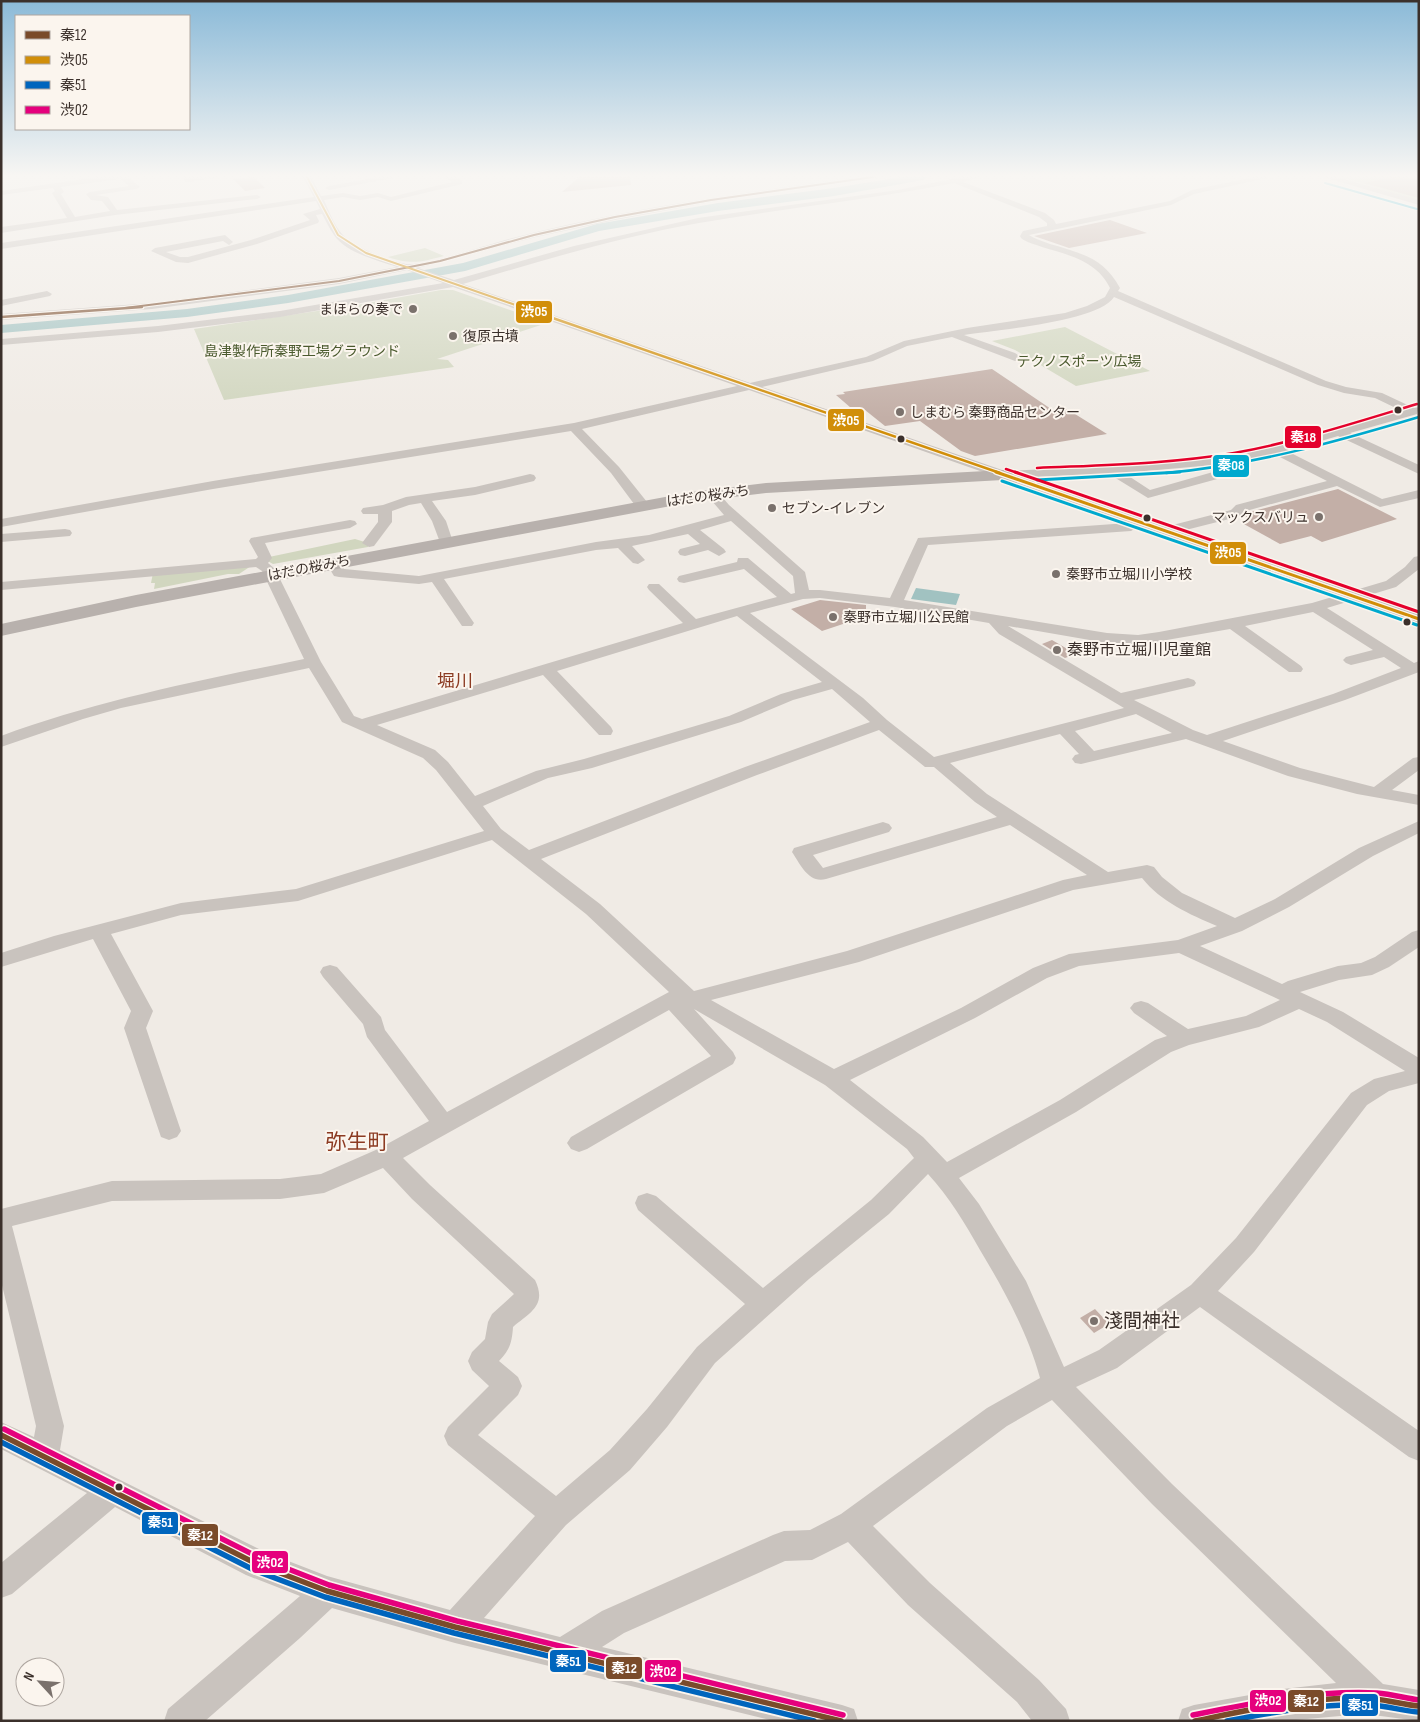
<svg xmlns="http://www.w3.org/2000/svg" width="1420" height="1722" font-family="'Sofia Sans Condensed','Noto Sans JP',sans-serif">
  <rect width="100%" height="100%" fill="#f0ebe5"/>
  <path fill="#d1d6bf" d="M1341 177H1419V201Z
    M425 248 444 256C421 262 411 265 388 257Z
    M441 290H453L547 323 437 359 448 360 454 367 224 400 194 329 351 306Z
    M1065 327 1150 371 1076 386 1015 350 992 341Z
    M355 539 368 543V547L273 564 266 560 269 557Z
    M251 566 239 574H228L154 589 155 583H151L153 573Z"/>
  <path fill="#a1c2c1" d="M916 588 960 594 956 605 911 599Z"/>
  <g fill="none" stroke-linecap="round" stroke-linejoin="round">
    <path fill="#a1c2c1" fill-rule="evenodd" d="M901 177H928L923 180 834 196 718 211 599 231 465 271 288 303 187 317 1 333V325L187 309 288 295 463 263 597 224 718 203 834 188Z"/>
  </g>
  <path fill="#c3afa7" d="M254 177 265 188 245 191 233 179Z
    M576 177H630L631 185 562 192 578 178Z
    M1393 177 1419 179V198L1364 183Z
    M1110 220 1147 233 1069 248 1034 236Z
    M992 369 1054 411 1067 409 1107 434 975 456 961 451 920 421 885 426 865 410 860 411 851 408 836 395 845 394 843 392Z
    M1338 489 1397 519 1322 542 1311 536 1280 544 1242 523 1251 520 1244 516 1246 513Z
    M820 600 866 605V609L873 614 822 631 791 609Z
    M1052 640 1076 654 1065 658 1042 644Z
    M1095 1309 1109 1324 1094 1333 1080 1318Z"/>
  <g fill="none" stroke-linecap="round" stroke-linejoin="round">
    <path fill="#c9c3be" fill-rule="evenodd" d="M97 177H128L140 187 136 189 96 195 108 197 117 210 257 195 261 197 257 199 115 215 1 233V227L67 218 52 193 55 191 53 188 1 195V191ZM120 179 129 186 90 192 86 194 91 200 102 201 110 211 75 217 61 194 64 192 61 187Z
      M183 177H221L188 182H185Z
      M303 177H311L321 196 343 193 360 196 378 193 391 197 452 182 444 177H455L462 180V184L391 201 378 197 360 200 343 197 324 200C329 211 334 225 342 234 353 247 389 261 406 264 421 267 484 246 502 241 618 209 738 194 857 177H880L711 202 615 220 536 237 418 268 454 280 574 246 698 218 898 190 961 177H979L963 182 1045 213 1054 220 1056 224 1170 201 1192 190 1254 177H1272L1194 194 1171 205 1029 235C1035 239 1043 241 1050 244 1081 253 1104 258 1120 288L1118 291 1326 381 1346 387 1382 393 1414 408 1419 407 1417 414 1350 433 1419 465V474L1338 436 1287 451 1382 499 1419 490V498L1380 507 1337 486 1246 511 1241 516 1166 535 1161 534 1159 531 1161 528 1231 510 1236 505 1327 481 1274 454 1235 463 1241 470 1239 473 1148 498 1109 474 1000 478 749 390 582 429 619 467 647 502 649 505 647 508H637L611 473 571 431 213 489 1 527V519L213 481 574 423 737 386 453 287 280 317 158 332 1 345V339L158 326 280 311 443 283 407 270 339 284 152 309 1 320V314L152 303 339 278 397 267C377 260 346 253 334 235 329 228 326 221 322 214L316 215 319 221 318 223 257 244 188 263 176 262 151 251 155 248 225 235 233 242 229 245 223 241 166 252 180 257H188L251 240 310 220 303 214 320 209 316 201 1 249V243L314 197ZM954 183 1039 217 1047 223V226L1023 231 1020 236 1021 238C1027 243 1035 244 1042 247 1069 255 1097 261 1110 288L1105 297 1087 306 1065 313 967 328 904 341 866 357 750 383 463 284C541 261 619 237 699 223 784 208 869 200 954 183ZM1114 297 1318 385 1344 393 1375 398 1402 411 1274 447 1236 455 1112 466 1005 471 762 387 873 361 907 346 952 337 1015 361H1023L1024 359 1015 353 964 335C995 330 1098 322 1114 297ZM1224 464 1227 468 1150 490 1124 473Z
      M378 177H398L329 190 325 188 329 186Z
      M1323 177H1337L1419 200V205Z
      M47 291 52 294 50 296 1 306V300Z
      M530 474 534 475 536 478 534 481 475 495 432 501 446 521 453 542 451 545H441L432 521 421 503 409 505 392 511V522L374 546 369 547 362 543 378 522V514H363L361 511 363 508 383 505 406 497 475 487Z
      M712 490 717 491 729 505 805 572 809 590H820L890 598 918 538 1128 523 1134 519H1144L1146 522 1131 531 928 545 904 600 1107 633 1138 635 1159 632 1312 603 1386 581 1405 567 1414 557 1419 556V569L1396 587 1327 608 1414 663 1419 661V672L1345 700 1223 741 1300 768 1374 787 1413 758 1419 757V770L1392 790 1419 795V805L1357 794 1288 776 1186 739 1081 764 1075 763 1072 759 1075 755 1079 754 1060 734 950 763 987 794 1108 872 1147 865 1154 867 1162 877 1182 893 1235 918 1275 899 1359 848 1419 821V833L1373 856 1289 907 1242 931 1200 946 1282 984 1288 981 1338 966 1361 963 1375 957 1412 932 1419 930V947L1389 967 1372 975 1339 980 1300 992 1343 1012 1419 1058V1083L1389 1091 1367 1105 1254 1252 1218 1291 1419 1431V1461L1409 1457 1200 1307 1117 1368 1076 1387 1172 1484 1383 1684 1419 1690V1721L1373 1715H1351L1285 1721H1178L1182 1709 1194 1705 1283 1689 1336 1683 1152 1504 1052 1400 1007 1426 873 1526 930 1583 1039 1680 1066 1709 1070 1721H1032L1017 1702 908 1605 848 1542 812 1560 785 1561 624 1633 602 1647 842 1705 854 1709 858 1721H774L455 1643 332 1608 300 1638 205 1721H164L168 1709 300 1596 246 1575 115 1507 12 1594 1 1598V1563L87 1493 1 1449V1422L34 1437 36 1426 1 1281V1209L112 1181 280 1179 321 1174 378 1149 429 1121 367 1037 363 1024 323 977 320 972 323 967 330 965 337 967 381 1017 385 1030 447 1112 669 992 586 914 492 840 298 901 181 915 111 934 153 1011 146 1028 181 1131 177 1137 169 1140 161 1137 124 1028 131 1011 93 939 1 967V953L54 936 181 903 296 889 484 831 436 770 423 758 342 722 309 668 121 708 83 719 1 747V736C99 700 202 680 304 659L262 571 256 567 1 590V582L256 559 258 557 249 541 251 538 350 520 355 521 357 524 350 528 265 543 272 558 268 563 275 569 321 662 354 716 362 719 683 623 649 590 647 587 649 584H659L696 619 777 597 744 569 684 583 679 582 677 579 679 576 737 562 738 558H748L791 594 795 593 793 576 731 521 700 530 724 549 726 552 719 556 708 550 685 556 680 555 678 552 680 549 700 544 688 534 632 546 645 560 638 564 633 563 618 548 596 550 444 579 474 623 472 626H462L432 582 419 584 339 577 334 576 326 563 328 560H338L344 569 419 576 596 542 649 535 724 515 706 494ZM820 598 895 607 989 623 999 634 1124 708 934 757 887 720 863 698 750 613 803 599ZM1313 612 1373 650 1346 657 1343 660 1346 663 1351 665 1384 657 1401 668 1333 694 1207 735 1193 730 1134 700 1194 686 1196 683 1194 680 1188 678 1121 693 1008 626 1107 643 1138 645 1230 629 1289 672H1301L1303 669 1301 666 1245 626ZM737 616 822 682 781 694 729 716 584 759 536 771 475 796 448 762 435 750 377 725 543 675 599 735H611L613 731 611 727 557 671ZM832 689 870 722 745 767 529 850 501 829 483 806 548 778 592 768 741 722 793 700ZM1136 714 1172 733 1094 751 1075 731ZM879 730 925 767H934L975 802 997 817 823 868 813 855 889 832 892 828 889 824 883 822 794 848 792 852C800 864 809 884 826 879L1010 825 1087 875 1063 880 847 951 694 991 600 904 541 859 757 775ZM1142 878C1161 902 1189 914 1217 926L1178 940 1069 954 1033 968 961 1008 834 1069 711 1000 859 962 1073 890ZM1179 953 1280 1000 1246 1016 1188 1029 1148 1003 1141 1001 1134 1003 1130 1008 1134 1013 1167 1036 1155 1040 1060 1100 947 1162 923 1137 850 1080 975 1018 1047 978 1079 966ZM694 1009 825 1085 907 1149 914 1158 871 1200 763 1288 656 1196 647 1193 638 1196 635 1203 638 1210 745 1304 697 1347 647 1409 610 1450 556 1496 478 1435 518 1395 522 1386 518 1377 499 1361C510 1350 512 1342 513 1327 531 1312 547 1305 535 1280L430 1185 403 1158 669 1010 711 1056 571 1137 567 1143 571 1149 579 1152 587 1149 733 1064 736 1058 733 1052ZM1299 1009 1327 1022 1405 1071 1374 1079 1351 1093 1236 1238 1191 1285 1099 1350 1064 1367 1026 1281 979 1204 959 1178 1076 1112 1171 1052 1189 1045 1259 1027ZM383 1168 412 1199 514 1294 492 1314 488 1322 485 1339 472 1352 468 1361 472 1370 489 1386 448 1427 444 1436 448 1445 535 1516 450 1610 327 1576 265 1552 60 1450 64 1426 12 1226 112 1201 280 1199 324 1193ZM928 1174C949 1197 965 1223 980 1250 1004 1290 1028 1333 1040 1378L987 1408 841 1514 810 1530 784 1531 773 1535 602 1611 560 1637 484 1618 566 1525 630 1470 667 1427 715 1363 809 1279 889 1214Z
      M65 529 70 530 72 533 70 536 1 542V534Z"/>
    <path fill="#b8b1ad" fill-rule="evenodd" d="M1004 470 1419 613V625L1003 480 766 493 692 502 136 607 1 636V624L136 595 692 492 766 483Z"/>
    <g stroke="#fbf5ee" stroke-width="4">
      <path id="bus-1-far2" d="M125 308 339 281 440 261 534 235 615 217 711 200 873 177"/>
    </g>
    <g stroke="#fbf5ee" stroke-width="5">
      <path id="bus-1-far1" d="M1 317 142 307"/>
    </g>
    <g stroke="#fbf5ee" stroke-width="9">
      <path id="bus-1" d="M1 1435 257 1564 327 1591 455 1627 841 1721
        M1195 1721C1253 1709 1313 1695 1374 1699 1389 1700 1404 1705 1419 1706"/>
    </g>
    <g stroke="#fbf5ee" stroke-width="4">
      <path id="bus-2-far2" d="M307 177 338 235 366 253 524 308"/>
    </g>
    <g stroke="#fbf5ee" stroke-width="5">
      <path id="bus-2-far1" d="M521 307 1000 473"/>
    </g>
    <g stroke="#fbf5ee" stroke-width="6">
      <path id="bus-2" d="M996 472 1419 619"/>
    </g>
    <g stroke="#fbf5ee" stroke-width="9">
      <path id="bus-3" d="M1 1442 254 1570 325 1597 454 1633 814 1721
        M1227 1721C1275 1712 1324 1703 1372 1705 1388 1706 1403 1711 1418 1712"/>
    </g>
    <g stroke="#fbf5ee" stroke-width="9">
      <path id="bus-4" d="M4 1429 260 1558 329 1585 457 1621 843 1715
        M1193 1715C1253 1703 1315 1690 1377 1693 1391 1694 1405 1698 1419 1700"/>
    </g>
    <g stroke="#fbf5ee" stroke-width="4">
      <path id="bus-5-far2" d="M1325 183 1417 209"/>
    </g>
    <g stroke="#fbf5ee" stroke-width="5">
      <path id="bus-5-far1" d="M1166 473C1254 465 1335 442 1419 417"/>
    </g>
    <g stroke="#fbf5ee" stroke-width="6">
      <path id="bus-5" d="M1037 480 1180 472
        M1002 481 1417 625"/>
    </g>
    <g stroke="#fbf5ee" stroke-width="5">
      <path id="bus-6-far1" d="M1037 468C1103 465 1169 464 1234 453 1296 442 1357 422 1417 404
        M1006 469 1018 473"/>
    </g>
    <g stroke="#fbf5ee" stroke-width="6">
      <path id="bus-6" d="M1015 472 1419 612"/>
    </g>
    <use href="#bus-1-far2" stroke="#7a4b2a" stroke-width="2"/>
    <use href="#bus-1-far1" stroke="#7a4b2a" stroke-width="2.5"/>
    <use href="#bus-1" stroke="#7a4b2a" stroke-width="5.5"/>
    <use href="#bus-2-far2" stroke="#d18e09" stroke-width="2"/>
    <use href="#bus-2-far1" stroke="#d18e09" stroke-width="2.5"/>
    <use href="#bus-2" stroke="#d18e09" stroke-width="3"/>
    <use href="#bus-3" stroke="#0065bd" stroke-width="5.5"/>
    <use href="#bus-4" stroke="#e5007d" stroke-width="5.5"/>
    <use href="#bus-5-far2" stroke="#00a9ce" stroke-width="2"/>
    <use href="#bus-5-far1" stroke="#00a9ce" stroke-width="2.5"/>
    <use href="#bus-5" stroke="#00a9ce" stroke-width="3"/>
    <use href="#bus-6-far1" stroke="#e4002b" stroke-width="2.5"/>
    <use href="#bus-6" stroke="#e4002b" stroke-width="3"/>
  </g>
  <linearGradient id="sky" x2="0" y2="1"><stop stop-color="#8bbad8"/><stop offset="0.42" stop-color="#f8f6f3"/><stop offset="1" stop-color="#f8f6f3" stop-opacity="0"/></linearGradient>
  <rect width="1420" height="418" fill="url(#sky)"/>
  <g fill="#7a716c" stroke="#fbf5ee" stroke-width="2">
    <circle cx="413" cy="309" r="5"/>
    <circle cx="453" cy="336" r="5"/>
    <circle cx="900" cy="412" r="5"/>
    <circle cx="772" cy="508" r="5"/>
    <circle cx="1319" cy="517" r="5"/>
    <circle cx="1056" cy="574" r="5"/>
    <circle cx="833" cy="617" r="5"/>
    <circle cx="1057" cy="650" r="5"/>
    <circle cx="1094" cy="1321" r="5"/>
  </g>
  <g fill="#3b302b" stroke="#fbf5ee" stroke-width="2">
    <circle cx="1398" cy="410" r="4.5"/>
    <circle cx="901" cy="439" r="4.5"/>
    <circle cx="1147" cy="518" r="4.5"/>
    <circle cx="1407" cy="622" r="4.5"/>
    <circle cx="119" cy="1487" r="4.5"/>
  </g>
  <g text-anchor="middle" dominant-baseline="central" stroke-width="4" stroke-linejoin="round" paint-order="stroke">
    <g font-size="14" fill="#3b302b" stroke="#fbf5ee" text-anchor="start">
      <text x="403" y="309" text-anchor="end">まほらの奏で</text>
      <text x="463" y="336">復原古墳</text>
      <text x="910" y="412">しまむら 秦野商品センター</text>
      <text x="782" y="508">セブン-イレブン</text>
      <text x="1309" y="517" text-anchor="end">マックスバリュ</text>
      <text x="1066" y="574">秦野市立堀川小学校</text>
      <text x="843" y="617">秦野市立堀川公民館</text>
    </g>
    <g font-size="14" fill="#4a5a2e" stroke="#fbf5ee">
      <text x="302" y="351">島津製作所秦野工場グラウンド</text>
      <text x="1079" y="361">テクノスポーツ広場</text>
    </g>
    <g font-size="14" fill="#3b302b" stroke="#fbf5ee">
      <text transform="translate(708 496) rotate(-8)">はだの桜みち</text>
      <text transform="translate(309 568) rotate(-11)">はだの桜みち</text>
    </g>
    <g font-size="16" fill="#3b302b" stroke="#fbf5ee" text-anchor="start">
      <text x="1067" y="650">秦野市立堀川児童館</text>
    </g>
    <g font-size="18" fill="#8c3b22" stroke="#fbf5ee">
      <text x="455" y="681">堀川</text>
    </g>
    <g font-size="19" fill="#3b302b" stroke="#fbf5ee" text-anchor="start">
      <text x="1104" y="1321">淺間神社</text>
    </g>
    <g font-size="21" fill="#8c3b22" stroke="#fbf5ee">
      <text x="357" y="1142">弥生町</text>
    </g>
  </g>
  <g stroke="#fbf5ee" stroke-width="2">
    <rect x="515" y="300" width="38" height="24" rx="5" fill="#d18e09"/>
    <rect x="827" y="408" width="38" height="24" rx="5" fill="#d18e09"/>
    <rect x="1284" y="425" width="38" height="24" rx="5" fill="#e4002b"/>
    <rect x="1212" y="454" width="38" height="24" rx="5" fill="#00a9ce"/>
    <rect x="1209" y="541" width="38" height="24" rx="5" fill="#d18e09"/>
    <rect x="141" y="1511" width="38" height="24" rx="5" fill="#0065bd"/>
    <rect x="181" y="1523" width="38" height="24" rx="5" fill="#7a4b2a"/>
    <rect x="251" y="1550" width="38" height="24" rx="5" fill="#e5007d"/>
    <rect x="549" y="1649" width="38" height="24" rx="5" fill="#0065bd"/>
    <rect x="605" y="1656" width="38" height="24" rx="5" fill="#7a4b2a"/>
    <rect x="644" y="1659" width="38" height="24" rx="5" fill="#e5007d"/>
    <rect x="1249" y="1689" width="38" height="24" rx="5" fill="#e5007d"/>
    <rect x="1287" y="1689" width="38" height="24" rx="5" fill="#7a4b2a"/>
    <rect x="1341" y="1693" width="38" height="24" rx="5" fill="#0065bd"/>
  </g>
  <g font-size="14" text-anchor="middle" font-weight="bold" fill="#fff">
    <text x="534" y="316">渋05</text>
    <text x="846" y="425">渋05</text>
    <text x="1303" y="442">秦18</text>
    <text x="1231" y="470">秦08</text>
    <text x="1228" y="557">渋05</text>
    <text x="160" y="1527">秦51</text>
    <text x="200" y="1540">秦12</text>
    <text x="270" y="1567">渋02</text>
    <text x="568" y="1666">秦51</text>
    <text x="624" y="1673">秦12</text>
    <text x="663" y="1676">渋02</text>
    <text x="1268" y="1705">渋02</text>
    <text x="1306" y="1706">秦12</text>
    <text x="1360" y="1710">秦51</text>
  </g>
  <rect width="1420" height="1722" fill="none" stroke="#3b302b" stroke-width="5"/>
  <rect x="15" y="15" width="175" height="115" fill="#fbf5ee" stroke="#aea6a0"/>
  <rect x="25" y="31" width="25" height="8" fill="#7a4b2a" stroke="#aea6a0"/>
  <text x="60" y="40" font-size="15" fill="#3b302b">秦12</text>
  <rect x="25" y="56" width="25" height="8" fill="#d18e09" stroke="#aea6a0"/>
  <text x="60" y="65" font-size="15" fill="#3b302b">渋05</text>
  <rect x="25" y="81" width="25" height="8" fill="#0065bd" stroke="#aea6a0"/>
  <text x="60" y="90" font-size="15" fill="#3b302b">秦51</text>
  <rect x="25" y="106" width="25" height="8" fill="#e5007d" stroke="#aea6a0"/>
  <text x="60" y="115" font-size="15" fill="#3b302b">渋02</text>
  <g transform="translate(40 1682) rotate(296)"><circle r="24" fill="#fbf5ee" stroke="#aea6a0"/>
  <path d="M0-4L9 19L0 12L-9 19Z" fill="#7a716c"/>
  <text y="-8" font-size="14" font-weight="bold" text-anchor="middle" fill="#3b302b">N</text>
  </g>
</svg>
